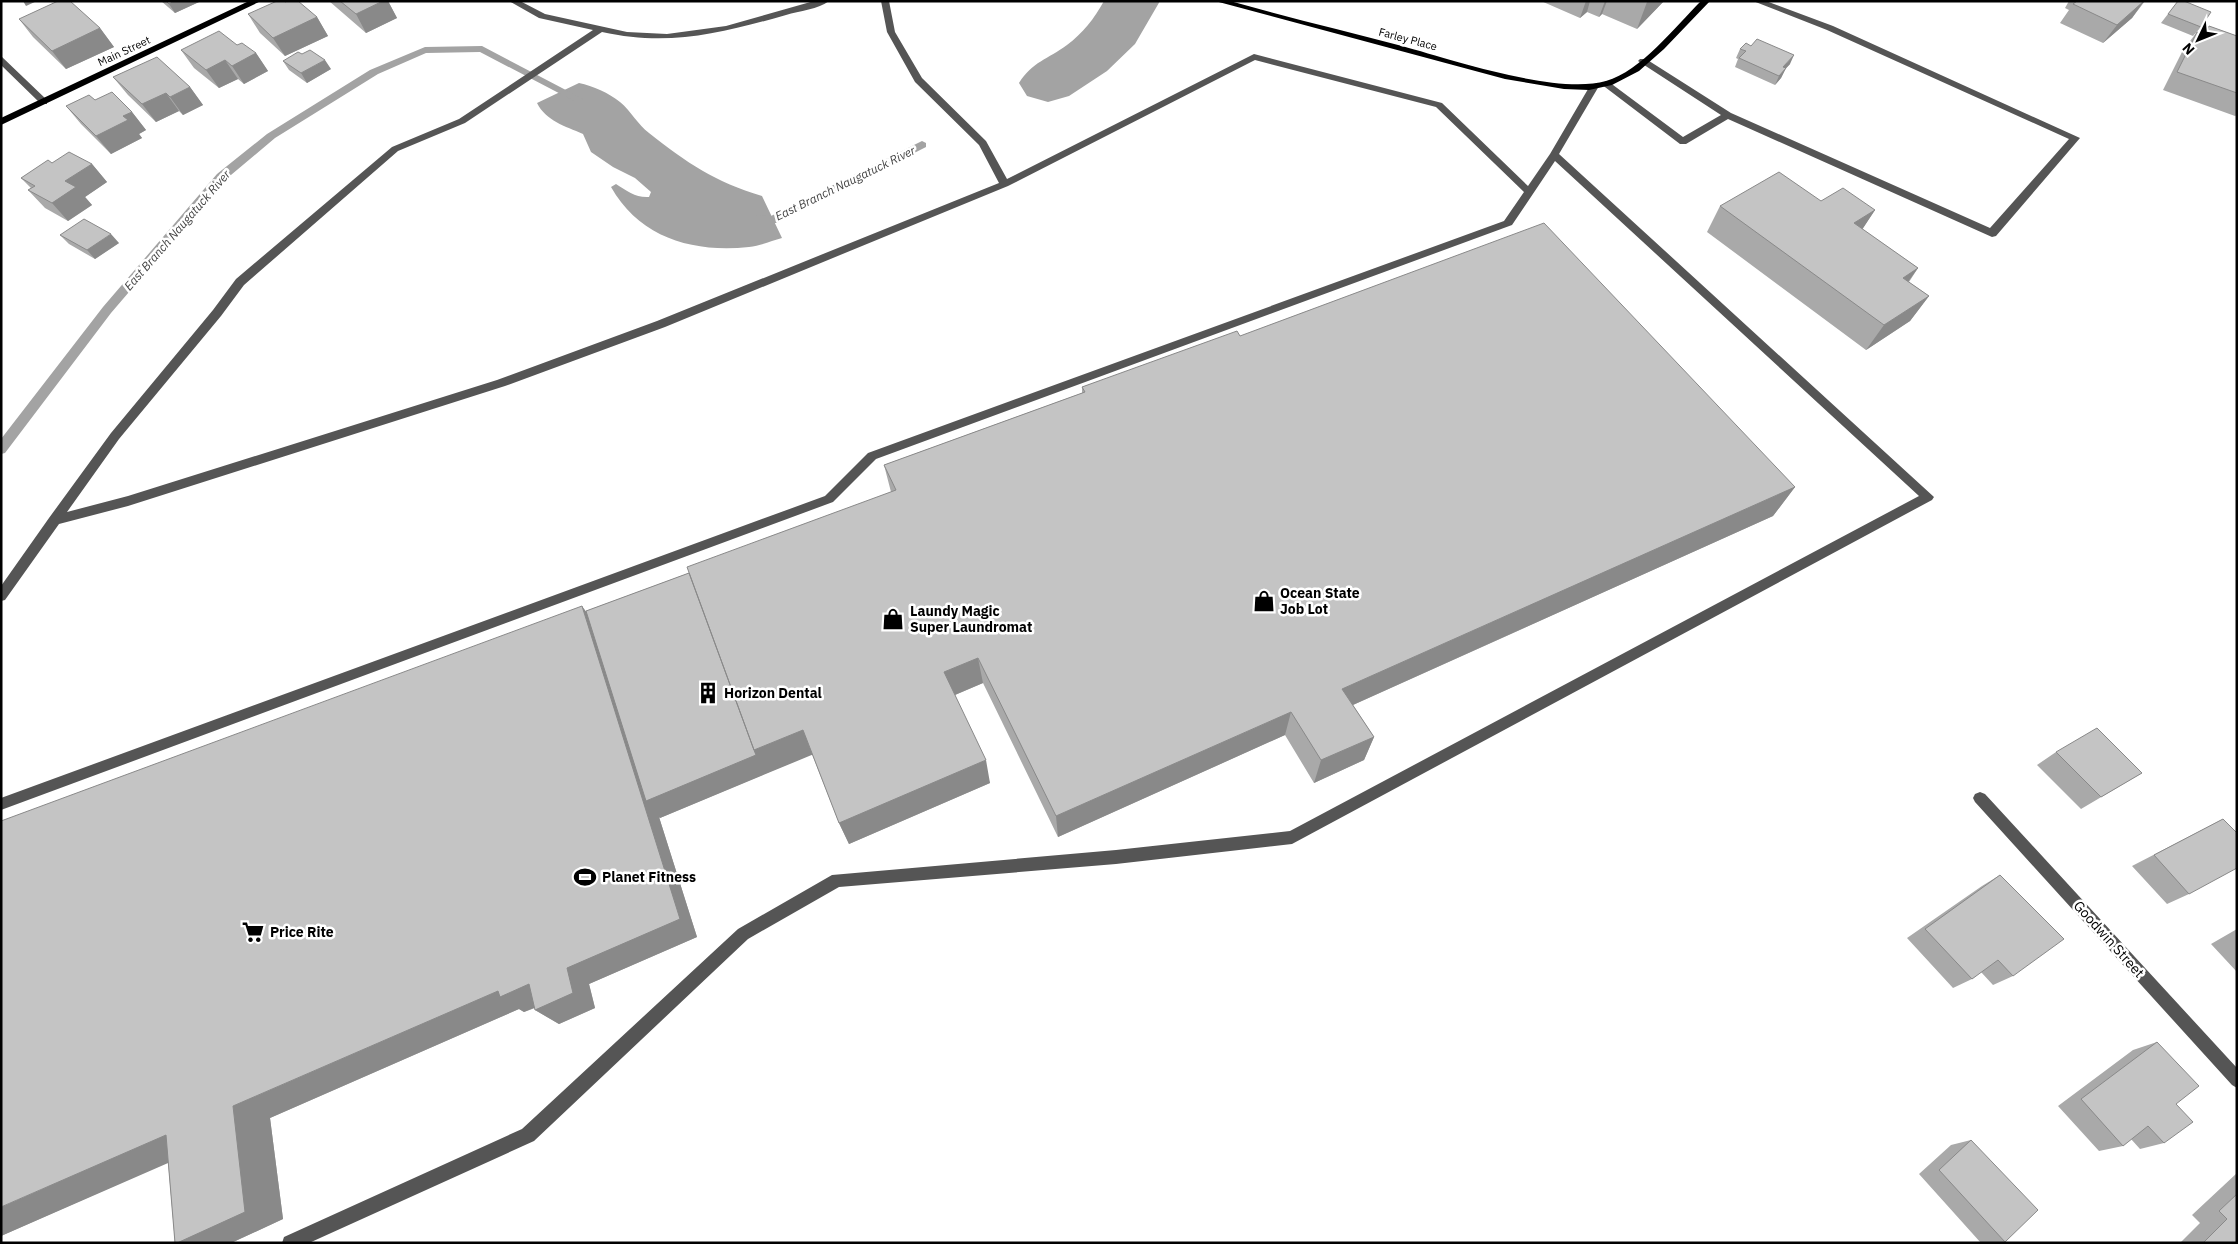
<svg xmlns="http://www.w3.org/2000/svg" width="2238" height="1244" font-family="'IBM Plex Sans',sans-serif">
  <rect width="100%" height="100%" fill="#fff"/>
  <path fill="#a3a3a3" d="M579 83C593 86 609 93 620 102 631 111 638 125 649 133 687 163 715 182 762 196L782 238C771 241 760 246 749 247 693 253 640 238 611 187L616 184C627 191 636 198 649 197L651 192 635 178 613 167 591 152 583 134C565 126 546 121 537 103Z"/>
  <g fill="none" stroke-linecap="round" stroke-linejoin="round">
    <path fill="#a3a3a3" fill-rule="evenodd" d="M482 46 583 99 582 101H574L480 52 426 53 378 74 275 138 225 180 111 313 5 453 1 454V439L103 307 217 174 267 134 370 70 425 47Z
      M922 141 926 143V147L777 223H754L748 219 754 215 771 216Z"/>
    <path fill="#a3a3a3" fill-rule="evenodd" d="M1104 1H1160L1135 44 1107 71 1069 96 1048 102 1027 96 1019 83C1032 62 1048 59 1067 45 1083 33 1094 19 1104 1Z"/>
    <path fill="#555" fill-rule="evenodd" d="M509 1H520L545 14 627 32 667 34 726 26 814 1H829C819 9 799 11 786 15 722 33 669 47 602 32L465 123 398 151 244 285 221 316 119 439 67 512 128 496 497 380 657 321 999 183 979 145 915 82 887 32 881 1H889L895 32 922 78 986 141 1007 179 1254 54 1442 103 1528 186 1550 154 1591 84H1597L1599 86 1559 154 1934 497 1932 500 1292 844 1116 864 839 887 748 939 534 1141 309 1243H282L284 1237 522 1129 738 929 832 875 1116 850 1290 831 1919 496 1555 161 1512 225 876 459 833 502 1 810V798L825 496 868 453 1504 221 1524 192 1436 107 1255 60 1008 186 665 327 505 386 128 506 59 524 5 600 1 601V586L49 518 111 433 213 310 236 279 392 147 459 119 593 30 539 18Z
      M1753 1H1766L1833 26 2080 138 1996 236 1992 237 1728 119 1686 144H1680L1601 84 1606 81 1609 82 1683 137 1721 115 1638 61 1640 59H1646L1731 113 1990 228 2069 139 1827 30Z
      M1 56 47 100V104H41L1 65Z
      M1980 792 1985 794 2237 1068V1088L2232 1085 1975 802 1973 798 1975 794Z"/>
    <path fill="#000" fill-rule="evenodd" d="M249 1H261L1 125V118Z
      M1215 1H1230C1287 17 1345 31 1402 46 1453 60 1556 95 1606 81 1641 71 1675 27 1701 1H1710L1664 49 1639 71 1612 85 1589 90 1564 89 1505 79Z"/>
  </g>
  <path fill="#a9a9a9" d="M161 1H198L199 2 175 13Z
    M329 1H388L397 18 366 33Z
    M1541 1H1664L1637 29 1602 14 1599 17 1587 12 1580 18Z
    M2069 1H2145L2132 18 2103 43 2060 23 2069 10 2065 8Z
    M2178 1 2201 27 2193 36 2161 23Z
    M285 2 317 17 328 36 285 56 260 33 248 14Z
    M19 19 100 28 114 47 66 69 33 37Z
    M2209 26 2237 36V115L2235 116 2163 90 2183 50 2197 32 2203 34Z
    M237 45 256 53 268 71 244 84 238 79 219 88 194 68 181 50Z
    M1740 49 1790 64 1786 68 1781 78 1775 85 1735 67 1738 59 1736 58Z
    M283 61 331 69 307 83 289 70Z
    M113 77 190 87 203 105 183 115 179 111 156 122 128 95Z
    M95 100 132 112 146 130 139 134 142 138 111 154 81 124 66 106Z
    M52 163 92 164 107 182 85 197 92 205 68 221 45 208 28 190 31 188 21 178Z
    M1821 201 1875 210 1862 229 1918 268 1909 282 1929 296 1910 321 1866 350 1707 232 1720 206Z
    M60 235 119 243 95 259 69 244Z
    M1240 336 1795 487 1773 516 1353 705 1374 737 1364 760 1314 783 1285 735 1058 837 983 683 955 695 990 783 849 844 839 823 812 754 660 818 659 817 697 937 589 984 595 1008 559 1024 535 1010V1008L524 1012 519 1009 270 1118 283 1219 231 1243H175L168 1162 1 1236 586 611 689 573 891 492 884 465 1082 393V387Z
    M2056 752 2142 773 2081 809 2037 765Z
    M2223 819 2189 894 2167 904 2132 866Z
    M2000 875 2013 976 1993 985 1981 972 1972 979 1953 988 1907 938 1982 886Z
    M2237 929V972L2211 944Z
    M2157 1042 2176 1104 2164 1143 2140 1149 2131 1139 2123 1146 2099 1151 2058 1106 2133 1050Z
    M1971 1140 2005 1242 1999 1243H1981L1919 1174 1951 1145Z
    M2237 1173V1243H2180L2200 1223 2192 1215Z"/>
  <path fill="#898989" d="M23 1H37L26 6Z
    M174 1H198L199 2 175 13 169 4Z
    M383 1H388L397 18 366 33 356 14Z
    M1586 1H1590L1587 12 1580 18Z
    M1605 1H1607L1602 14 1599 17Z
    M1648 1H1664L1637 29 1647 2Z
    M2144 1 2132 18 2103 43 2117 25Z
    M317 17 328 36 285 56 273 38Z
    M100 28 114 47 66 69 52 51Z
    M256 53 268 71 244 84 232 66Z
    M1794 55 1790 64 1779 76 1783 67Z
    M225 60 238 79 219 88 206 70Z
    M325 60 331 69 307 83 301 73Z
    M1786 68 1781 78 1775 85 1779 76Z
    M190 87 203 105 183 115 170 97Z
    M166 93 179 111 156 122 142 104Z
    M132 112 146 130 139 134 142 138 111 154 96 136 123 116Z
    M92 164 107 182 85 197 92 205 68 221 52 203 65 181Z
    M1875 210 1858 236 1854 223Z
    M111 234 119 243 95 259 87 250Z
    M1918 268 1900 293 1903 278Z
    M1929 296 1910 321 1866 350 1884 325Z
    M1795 487 1773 516 1335 713 1342 689Z
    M582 606 601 632 754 750 803 730 814 754 660 818 659 817 697 937 589 984 595 1008 559 1024 535 1010 567 968Z
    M978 658 983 683 950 697 944 672Z
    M1291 712 1285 735 1058 837 1056 816Z
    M1374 737 1364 760 1314 783 1321 760Z
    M986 760 990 783 849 844 839 823Z
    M529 984 553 1000 524 1012 519 1009 270 1118 283 1219 231 1243H177L233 1106 498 991Z
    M166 1135 207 1146 1 1236V1207Z"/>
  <path fill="#c4c4c4" stroke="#898989" d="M58 1H70L100 28 52 51 19 19Z
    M166 1H174L169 4Z
    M277 1H284L285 2 288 1H298L317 17 273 38 248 14Z
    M340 1H383L356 14Z
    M2077 1H2144L2117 25 2073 4Z
    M2178 1H2184L2211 12 2201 27 2168 14Z
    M2209 26 2237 36V93L2177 72 2197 32 2205 34Z
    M219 31 237 45 242 43 256 53 232 66 225 60 206 70 181 50Z
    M1757 39 1794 55 1783 67 1786 68 1779 76 1739 58 1746 51 1740 49 1746 43 1751 46Z
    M310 50 325 60 301 73 283 61 298 52 302 54Z
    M157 57 190 87 170 97 166 93 142 104 113 77Z
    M112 92 132 112 123 116 128 120 96 136 66 106 89 95 95 100Z
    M69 152 92 164 65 181 76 187 52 203 28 190 35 186 21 178 48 160 52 163Z
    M1779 172 1821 201 1843 188 1875 210 1854 223 1918 268 1903 278 1929 296 1884 325 1720 206Z
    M84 219 111 234 87 250 60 235Z
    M1544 223 1795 487 1342 689 1374 737 1321 760 1291 712 1056 816 978 658 944 672 986 760 839 823 803 730 754 750 687 567 896 490 884 465 1085 392 1082 387 1237 331 1240 336Z
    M689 573 754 750 756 755 646 801 586 611Z
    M582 606 680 919 567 968 573 993 535 1010 529 984 500 997 498 991 233 1106 245 1212 177 1243H175L166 1135 1 1207V821Z
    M2097 728 2142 773 2101 797 2056 752Z
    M2223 819 2237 833V868L2189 894 2154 855Z
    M2000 875 2064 939 2013 976 1998 960 1972 979 1925 929Z
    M2157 1042 2199 1086 2176 1104 2193 1122 2164 1143 2148 1126 2123 1146 2081 1099Z
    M1971 1140 2038 1210 2005 1242 1939 1170Z
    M2237 1194V1243H2203L2227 1219 2219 1211Z"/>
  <defs>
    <g id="shop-bare" transform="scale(1.725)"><path d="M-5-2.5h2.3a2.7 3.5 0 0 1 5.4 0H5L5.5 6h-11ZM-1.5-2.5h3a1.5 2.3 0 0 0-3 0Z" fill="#000" stroke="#fff" stroke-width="2.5" paint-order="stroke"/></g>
    <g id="building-bare" transform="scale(1.725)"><path d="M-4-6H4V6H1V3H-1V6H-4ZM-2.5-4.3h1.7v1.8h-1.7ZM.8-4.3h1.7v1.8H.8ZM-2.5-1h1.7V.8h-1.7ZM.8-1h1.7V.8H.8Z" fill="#000" stroke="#fff" stroke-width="2.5" paint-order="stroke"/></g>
    <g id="stadium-bare" transform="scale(1.725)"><path d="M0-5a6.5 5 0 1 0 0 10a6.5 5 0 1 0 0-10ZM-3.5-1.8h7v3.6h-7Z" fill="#000" stroke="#fff" stroke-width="2.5" paint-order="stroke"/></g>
    <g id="supermarket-bare" transform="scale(1.725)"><path d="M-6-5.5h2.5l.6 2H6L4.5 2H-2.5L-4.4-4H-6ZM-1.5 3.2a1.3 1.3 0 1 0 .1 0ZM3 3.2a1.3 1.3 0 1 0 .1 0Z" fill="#000" stroke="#fff" stroke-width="2.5" paint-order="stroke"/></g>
  </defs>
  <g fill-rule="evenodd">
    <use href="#shop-bare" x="1264" y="601"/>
    <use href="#shop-bare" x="893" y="619"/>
    <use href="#building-bare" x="708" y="693"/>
    <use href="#stadium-bare" x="585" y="877"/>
    <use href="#supermarket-bare" x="253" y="932"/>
  </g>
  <g text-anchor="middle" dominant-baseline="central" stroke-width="5" stroke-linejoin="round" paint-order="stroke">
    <g font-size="11" fill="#000" stroke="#fff">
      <text transform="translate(1408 39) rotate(15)">Farley Place</text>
      <text transform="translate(124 51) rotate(-25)">Main Street</text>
    </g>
    <g font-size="12" font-style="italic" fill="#444" stroke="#fff">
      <text transform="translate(845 183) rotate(-26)">East Branch Naugatuck River</text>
      <text transform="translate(177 230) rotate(-49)">East Branch Naugatuck River</text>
    </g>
    <g font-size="14" font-weight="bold" fill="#000" stroke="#fff" text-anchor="start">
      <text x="1280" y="593">Ocean State<tspan x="1280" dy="16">Job Lot</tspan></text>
      <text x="910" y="611">Laundy Magic<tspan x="910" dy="16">Super Laundromat</tspan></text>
      <text x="724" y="693">Horizon Dental</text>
      <text x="602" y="877">Planet Fitness</text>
      <text x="270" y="932">Price Rite</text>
    </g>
    <g font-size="14" fill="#000" stroke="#fff">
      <text transform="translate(2109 939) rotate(48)">Goodwin Street</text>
    </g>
  </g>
  <rect width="2238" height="1244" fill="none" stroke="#000000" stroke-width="5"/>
  <g transform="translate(2198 40) rotate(227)" stroke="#ffffff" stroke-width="4" paint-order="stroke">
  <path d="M0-4L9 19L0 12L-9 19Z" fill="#000000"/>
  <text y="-8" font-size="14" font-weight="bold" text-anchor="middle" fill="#000000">N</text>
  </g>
</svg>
